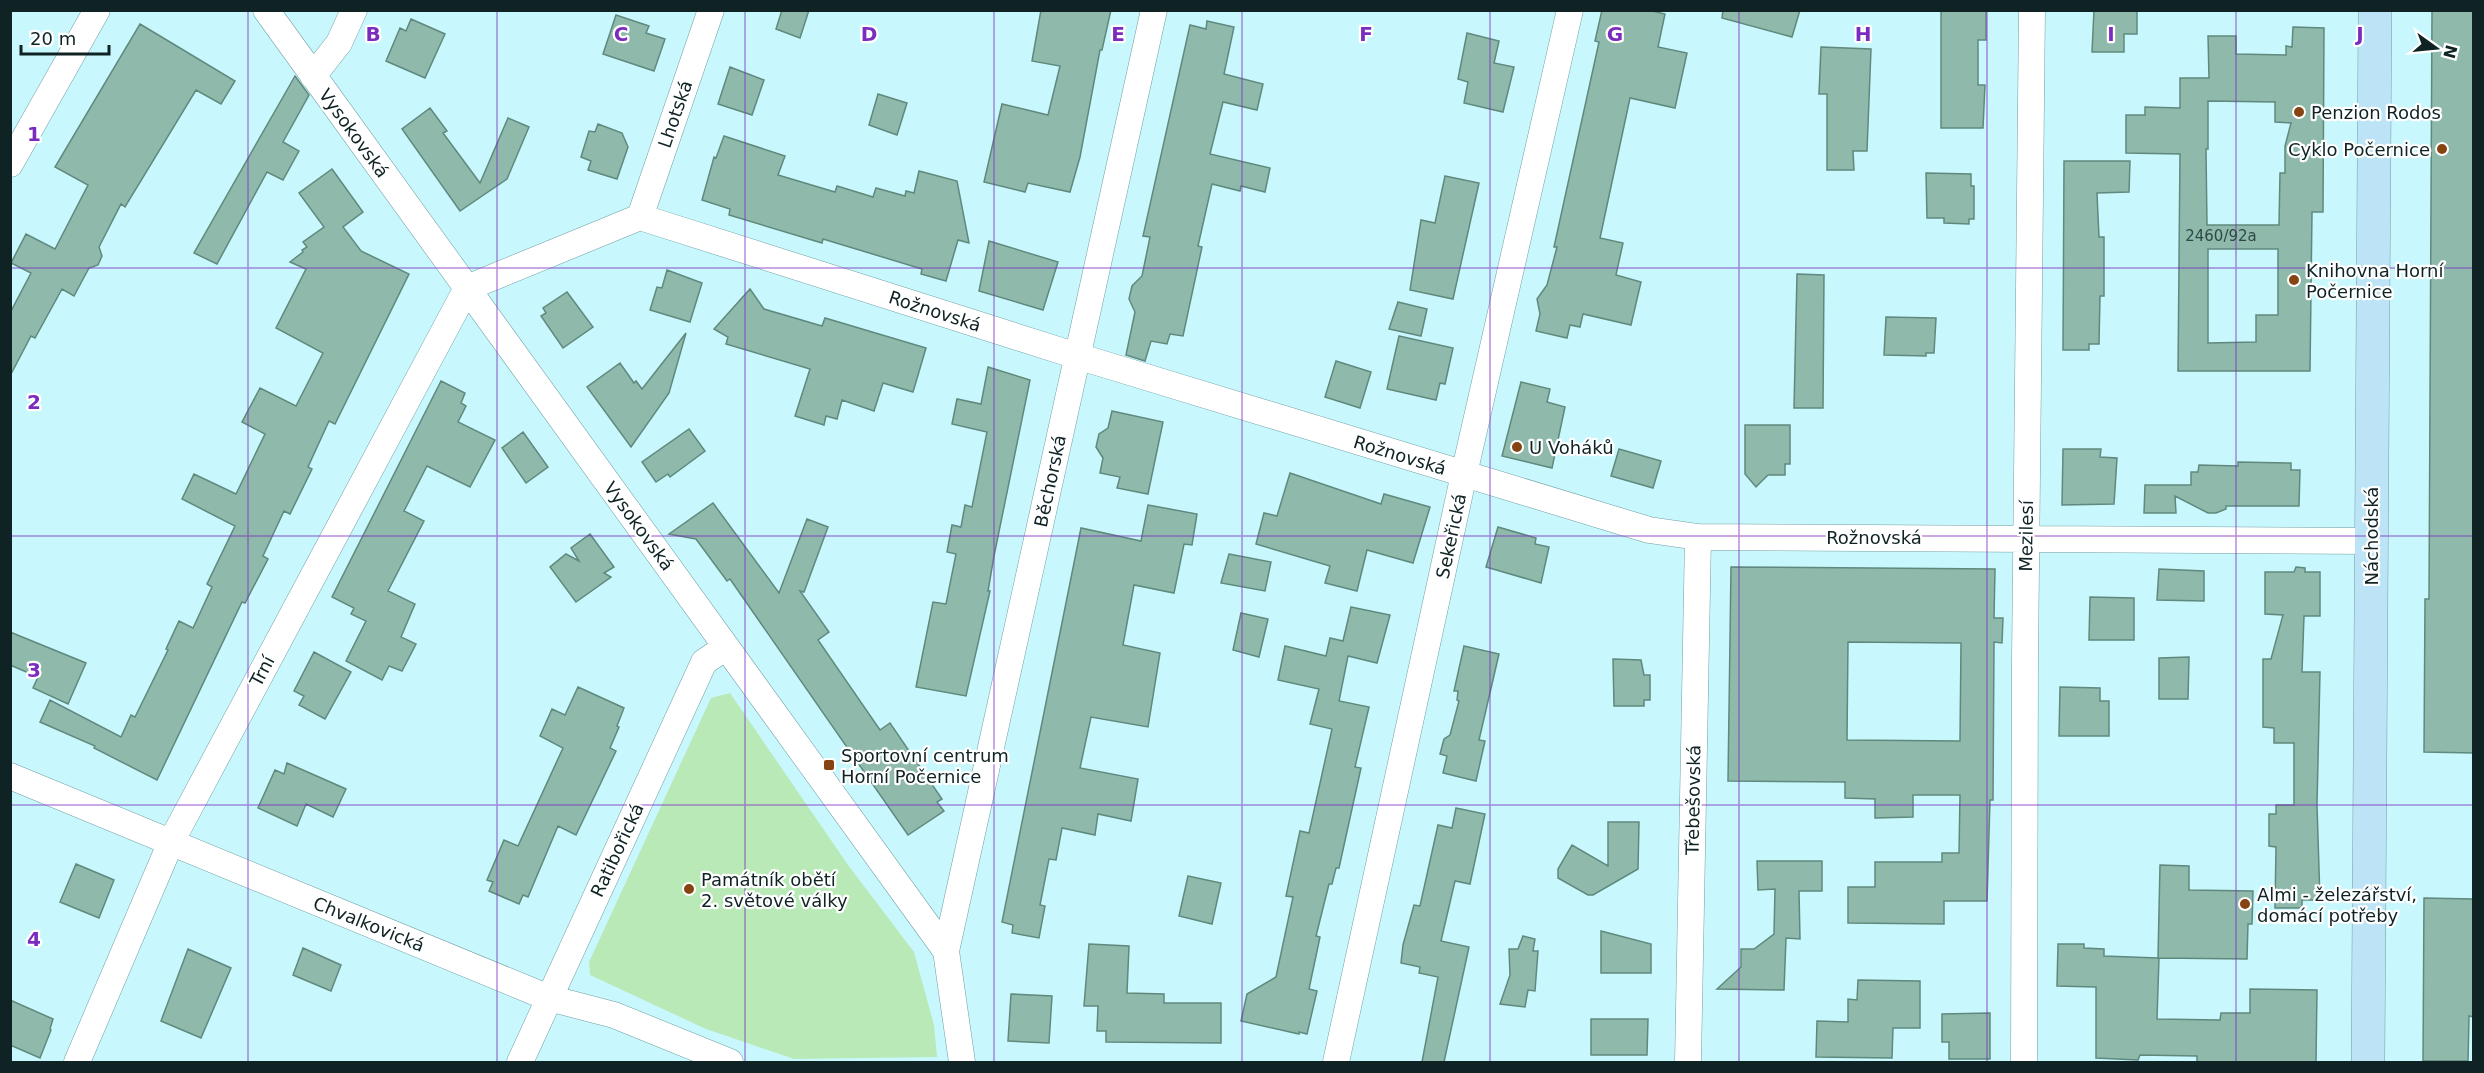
<svg xmlns="http://www.w3.org/2000/svg" width="2484" height="1073" font-family="'DejaVu Sans',sans-serif">
  <rect width="100%" height="100%" fill="#c8f8fd"/>
  <path fill="#b9e9b6" d="M730 693 848 865 914 952 934 1025 937 1057 794 1059 706 1029 590 975 589 962 711 698Z"/>
  <path fill="#8eb9ab" stroke="#60897d" stroke-width="1.5" fill-rule="evenodd" d="M782 10H809L800 38 776 29Z
    M1041 10H1111L1102 50H1100L1080 157 1070 192 1028 183 1025 192 984 182 1002 104 1048 115 1060 66 1032 61Z
    M1602 10H1648L1665 14 1658 47 1687 53 1675 108 1630 98 1600 238 1623 243 1616 275 1641 282 1631 325 1583 314 1580 327 1570 325 1567 338 1536 331 1540 314 1537 299 1547 285 1557 247H1554L1599 42 1595 41Z
    M1723 10H1800L1792 37 1722 18Z
    M1941 10H1986V40H1978V85H1985L1983 128H1941Z
    M2094 10H2137V34H2124V52H2092Z
    M2432 10H2474V753L2424 752 2425 599H2429Z
    M616 15 649 26 646 33 665 39 654 71 603 54Z
    M411 19 445 34 425 78 386 61 400 28 406 31Z
    M1207 21 1234 27 1224 74 1263 84 1257 110 1223 102 1210 154 1270 168 1265 192 1241 186 1240 191 1212 184 1198 246 1202 247 1183 336 1170 334 1167 344 1151 341 1145 361 1126 355 1135 312 1129 299 1132 286 1142 276 1150 237 1143 236 1190 25 1206 29Z
    M140 24 235 81 221 104 196 90 125 207 121 204 99 247 102 256 98 265 89 268 74 296 62 289 35 338 31 336 10 376V313L31 273 11 263 26 234 55 249 88 185 55 167Z
    M2293 27 2324 28 2323 212H2312L2310 371H2178L2180 154 2126 153V115H2145V107L2180 108V78H2209L2208 36H2236V54L2286 55V46L2292 47ZM2208 101 2275 102V122L2291 123 2285 146V173H2280L2279 225H2207L2206 149H2208ZM2208 249H2278V315H2256V342L2208 343Z
    M1467 33 1499 41 1494 63 1514 67 1503 112 1464 103 1468 82 1458 79Z
    M1821 47 1871 49 1867 151H1853L1854 170H1827V94H1819Z
    M730 67 764 80 752 115 718 104Z
    M295 76 309 95 283 142 299 151 283 180 267 172 217 264 194 253Z
    M878 94 907 103 897 135 869 125Z
    M430 108 447 131 443 133 480 183 508 118 529 127 507 179 460 211 402 129Z
    M598 124 622 133 628 147 617 179 588 170 591 161 581 157 589 131 595 132Z
    M724 136 785 156 778 175 835 192 837 186 873 197 876 188 905 196 906 191 914 193 919 171 957 181 969 243 958 240 946 281 921 274 922 269 823 239 822 243 729 215 730 209 702 200 714 157 716 158Z
    M2064 161H2130L2129 192 2097 193 2099 237H2104V296H2100L2099 344H2089V350H2063Z
    M332 169 363 212 343 227 361 251 409 274 335 424 329 421 308 467 312 469 290 514 284 511 263 556 268 559 245 603 242 602 157 780 94 748 95 746 40 722 50 700 121 737 131 715 135 717 168 650 166 649 179 621 193 628 212 587 207 584 235 526 182 499 194 474 236 494 265 434 242 422 260 388 296 406 323 353 276 328 306 269 290 262 303 252 302 250 307 247 303 242 324 227 299 193Z
    M1926 173 1971 174V186H1974V219H1969V224L1944 223V218H1927Z
    M1445 176 1479 183 1453 299 1410 290 1421 220 1435 223Z
    M989 241 1058 262 1043 310 979 291Z
    M667 270 702 283 690 322 650 310 657 287 662 288Z
    M1797 274 1824 275 1823 408H1794Z
    M750 289 764 309 822 326 825 318 926 348 913 392 883 383 874 411 842 400 837 419 826 416 824 425 795 416 810 369 726 344 728 337 714 329Z
    M567 292 593 327 563 348 541 316 546 313 543 308Z
    M1398 302 1427 309 1421 336 1389 329Z
    M1886 317 1936 318 1934 353H1926V356L1884 355Z
    M686 333 669 393 631 447 587 387 620 363 634 383 636 381 642 389Z
    M1399 336 1453 348 1445 384 1440 383 1436 400 1387 389Z
    M1336 361 1371 372 1360 408 1325 397Z
    M988 367 1030 380 994 556 988 591H990L966 696 916 687 933 602 946 604 956 554 947 552 952 525 961 527 965 505 972 507 987 432 952 424 957 399 981 404Z
    M441 381 465 393 461 403 466 406 458 422 495 440 470 487 427 466 404 511 424 521 388 591 415 604 401 637 416 644 402 671 389 666 382 680 346 661 366 621 351 614 354 608 332 597Z
    M1521 382 1550 389 1547 402 1565 407 1552 468 1502 456Z
    M1112 411 1163 422 1148 494 1117 488 1120 477 1100 473 1103 458 1096 447 1099 434 1108 428Z
    M1745 425H1790V464H1785V475H1768L1756 487 1745 474Z
    M689 429 705 451 670 477 668 474 656 482 642 462Z
    M523 432 548 467 526 483 502 448Z
    M1619 449 1661 461 1653 488 1611 476Z
    M2063 449H2101L2100 457 2117 458 2114 504 2062 505Z
    M2238 462 2291 463V470H2300L2299 506H2226V509L2216 513H2208L2175 496 2176 513H2144L2145 485H2191V472H2198L2199 465 2238 466Z
    M1290 473 1381 504 1384 494 1430 507 1413 563 1367 550 1357 591 1325 583 1330 566 1256 544 1264 513 1277 516Z
    M713 503 779 593 807 519 828 527 804 592 800 591 829 632 818 640 880 730 890 723 942 799 937 802 944 811 908 835 730 579 727 581 696 539 669 534Z
    M1148 505 1197 514 1192 545 1184 544 1174 593 1134 585 1123 645 1160 653 1148 727 1091 717 1080 768 1138 779 1131 821 1098 814 1095 835 1062 828 1056 860 1049 859 1040 905 1045 906 1039 938 1012 933 1013 925 1002 922 1081 528 1141 541Z
    M1498 527 1536 538 1535 544 1549 547 1541 583 1486 567Z
    M590 534 614 567 604 573 611 577 576 602 550 567 566 554 579 561 571 548Z
    M1229 554 1271 562 1265 591 1221 583Z
    M1731 567 1995 569 1994 618H2003L2002 643 1994 642 1993 800H1990L1987 901H1944V924L1848 923V887H1875V862H1942V853H1959L1960 795H1913V817L1875 818V799L1845 798V782L1728 781ZM1848 642 1961 643 1960 741 1847 740Z
    M2296 567 2305 568V572H2320V616H2304L2302 672H2320L2317 805 2320 900H2302V908H2275L2276 847 2269 846V814H2276V805H2294V743H2274V728L2263 727V659H2271L2283 615 2265 614V572H2294Z
    M2159 569 2204 571V601L2157 600Z
    M2090 597 2134 598V640H2089Z
    M1351 607 1390 615 1377 663 1348 656 1339 701 1369 707 1355 767 1361 768 1339 868H1336L1332 884H1329L1316 936 1320 937 1309 989 1317 991 1307 1034 1299 1032V1034L1241 1021 1247 994 1276 977 1293 897 1286 896 1300 831 1309 833 1332 729 1310 724 1319 689 1278 680 1285 646 1326 656 1330 638 1343 641Z
    M1241 613 1268 619 1259 657 1233 650Z
    M10 632 86 663 68 704 33 688 38 677 10 665Z
    M1464 646 1499 654 1479 740 1485 741 1476 781 1443 773 1447 756 1440 754 1444 739 1450 735 1459 701 1457 700 1458 691H1454Z
    M314 652 351 672 325 719 299 705 304 696 294 691Z
    M2189 657 2188 699H2159V658Z
    M1613 659 1641 660 1644 675H1650V700H1644V706H1614Z
    M578 687 624 708 617 726 619 727 610 748 616 751 576 835 558 826 528 897 523 895 519 904 489 891 493 882 487 880 504 840 518 846 563 748 540 736 552 709 565 715Z
    M2060 687 2100 688V701H2109V736H2059Z
    M287 763 346 789 333 817 306 804 297 826 258 808 275 770 284 774Z
    M1456 808 1485 814 1470 884 1455 881 1441 941 1469 947 1444 1062H1422L1438 977 1419 973 1420 967 1401 963 1403 945 1414 905 1420 906 1438 825 1452 828Z
    M1608 822H1639L1638 869 1593 895H1588L1558 878V869L1572 845 1608 866Z
    M1757 861H1822V891H1799L1800 939 1786 938 1784 990 1717 989 1741 967V949H1754L1774 934 1775 889 1758 890Z
    M76 864 114 880 99 918 60 902Z
    M2160 865 2189 866V890L2253 891 2252 924H2248L2247 959 2159 958 2157 1019 2220 1020 2221 1013H2250V989L2317 990 2316 1062H2197V1056L2140 1055 2138 1060 2096 1058V987L2057 986 2058 944H2084V948L2104 949V956L2158 958Z
    M1188 876 1221 883 1212 924 1179 916Z
    M2424 898 2473 899 2474 1017 2469 1016 2468 1061H2423Z
    M1601 931 1651 944V973H1601Z
    M1523 936 1535 939 1533 951H1538L1535 991 1528 990 1525 1007 1500 1004 1510 975 1509 949H1518Z
    M1089 944 1129 946 1127 993 1164 994V1003H1221V1043L1106 1042V1031H1097L1098 1006H1084Z
    M303 948 341 965 331 991 293 975Z
    M188 949 231 968 201 1038 161 1021Z
    M1858 980 1920 981V1028H1893L1892 1058 1816 1057 1817 1021 1848 1022V999L1857 1000Z
    M1011 994 1052 996 1049 1043 1008 1041Z
    M10 1000 53 1019 50 1029 51 1030 40 1058 10 1045Z
    M1990 1013V1059H1949V1042H1942V1014Z
    M1591 1019H1648L1647 1055H1591Z"/>
  <g fill="none" stroke-linecap="round" stroke-linejoin="round">
    <g stroke="#719fa3" stroke-width="27">
      <path id="minor" d="M266 10 946 951 962 1062
        M313 76 339 43 354 10
        M10 164 97 10
        M640 217 711 10
        M10 776 549 998 614 1015 730 1062
        M946 951 1154 10
        M77 1062 171 842 467 288 640 217 1077 356 1649 530 1698 537 2371 541
        M520 1062 704 662 726 647
        M1336 1062 1464 474 1570 10
        M1688 1062 1698 537
        M2024 1062 2025 660 2032 10"/>
    </g>
    <g stroke="#719fa3" stroke-width="34">
      <path id="secondary" d="M2368 1062 2375 10"/>
    </g>
    <use href="#minor" stroke="#fff" stroke-width="26"/>
    <use href="#secondary" stroke="#bde4f6" stroke-width="33"/>
  </g>
  <path fill="none" stroke="#7b2cbf" stroke-width="1.5" stroke-opacity="0.55" d="M248 10V1062M497 10V1062M745 10V1062M994 10V1062M1242 10V1062M1490 10V1062M1739 10V1062M1987 10V1062M2236 10V1062M10 268H2474M10 536H2474M10 805H2474"/>
  <g fill="#864412" stroke="#fff" stroke-width="2">
    <circle cx="2299" cy="112" r="6"/>
    <circle cx="2442" cy="149" r="6"/>
    <circle cx="2294" cy="280" r="6"/>
    <circle cx="1517" cy="447" r="6"/>
    <rect x="823" y="759" width="12" height="12" rx="3"/>
    <circle cx="689" cy="889" r="6"/>
    <circle cx="2245" cy="904" r="6"/>
  </g>
  <g text-anchor="middle" dominant-baseline="central" stroke-width="4.5" stroke-linejoin="round" paint-order="stroke">
    <g font-size="15" fill="#2f4846">
      <text x="2221" y="236">2460/92a</text>
    </g>
    <g font-size="18" fill="#0f2224" stroke="#fff" text-anchor="start">
      <text x="2311" y="112">Penzion Rodos</text>
      <text x="2430" y="149" text-anchor="end">Cyklo Počernice</text>
      <text x="2306" y="270">Knihovna Horní<tspan x="2306" dy="21">Počernice</tspan></text>
      <text x="1529" y="447">U Voháků</text>
      <text x="841" y="755">Sportovní centrum<tspan x="841" dy="21">Horní Počernice</tspan></text>
      <text x="701" y="879">Památník obětí<tspan x="701" dy="21">2. světové války</tspan></text>
      <text x="2257" y="894">Almi - železářství,<tspan x="2257" dy="21">domácí potřeby</tspan></text>
    </g>
    <g font-size="18" fill="#0f2224" stroke="#fff">
      <text transform="translate(675 114) rotate(-71)">Lhotská</text>
      <text transform="translate(354 133) rotate(54)">Vysokovská</text>
      <text transform="translate(935 311) rotate(18)">Rožnovská</text>
      <text transform="translate(1400 455) rotate(17)">Rožnovská</text>
      <text transform="translate(1050 481) rotate(-78)">Běchorská</text>
      <text transform="translate(639 526) rotate(54)">Vysokovská</text>
      <text transform="translate(1451 536) rotate(-78)">Sekeřická</text>
      <text transform="translate(2026 536) rotate(-89)">Mezilesí</text>
      <text transform="translate(2371 536) rotate(-90)">Náchodská</text>
      <text x="1874" y="537">Rožnovská</text>
      <text transform="translate(262 671) rotate(-62)">Trní</text>
      <text transform="translate(1693 800) rotate(-89)">Třebešovská</text>
      <text transform="translate(617 850) rotate(-65)">Ratibořická</text>
      <text transform="translate(369 924) rotate(22)">Chvalkovická</text>
    </g>
  </g>
  <g font-size="20" text-anchor="middle" font-weight="bold" fill="#7b2cbf" stroke="#fff" stroke-width="4.5" stroke-linejoin="round" paint-order="stroke">
    <text x="373" y="41">B</text>
    <text x="621" y="41">C</text>
    <text x="869" y="41">D</text>
    <text x="1118" y="41">E</text>
    <text x="1366" y="41">F</text>
    <text x="1615" y="41">G</text>
    <text x="1863" y="41">H</text>
    <text x="2111" y="41">I</text>
    <text x="2360" y="41">J</text>
    <text x="34" y="141">1</text>
    <text x="34" y="409">2</text>
    <text x="34" y="677">3</text>
    <text x="34" y="946">4</text>
  </g>
  <rect width="2484" height="1073" fill="none" stroke="#0f2224" stroke-width="24"/>
  <g transform="translate(2436 48) rotate(105)" stroke="#ffffff" stroke-width="4.5" paint-order="stroke">
  <path d="M0-4.5L10 22L0 15L-10 22Z" fill="#0f2224"/>
  <text y="-9" font-size="16" font-weight="bold" text-anchor="middle" fill="#0f2224">N</text>
  </g>
  <path d="M21 45v9h88v-9" fill="none" stroke="#0f2224" stroke-width="3"/>
  <text x="30" y="45" font-size="18" fill="#0f2224" stroke="#ffffff" stroke-width="4.5" paint-order="stroke">20 m</text>
</svg>
